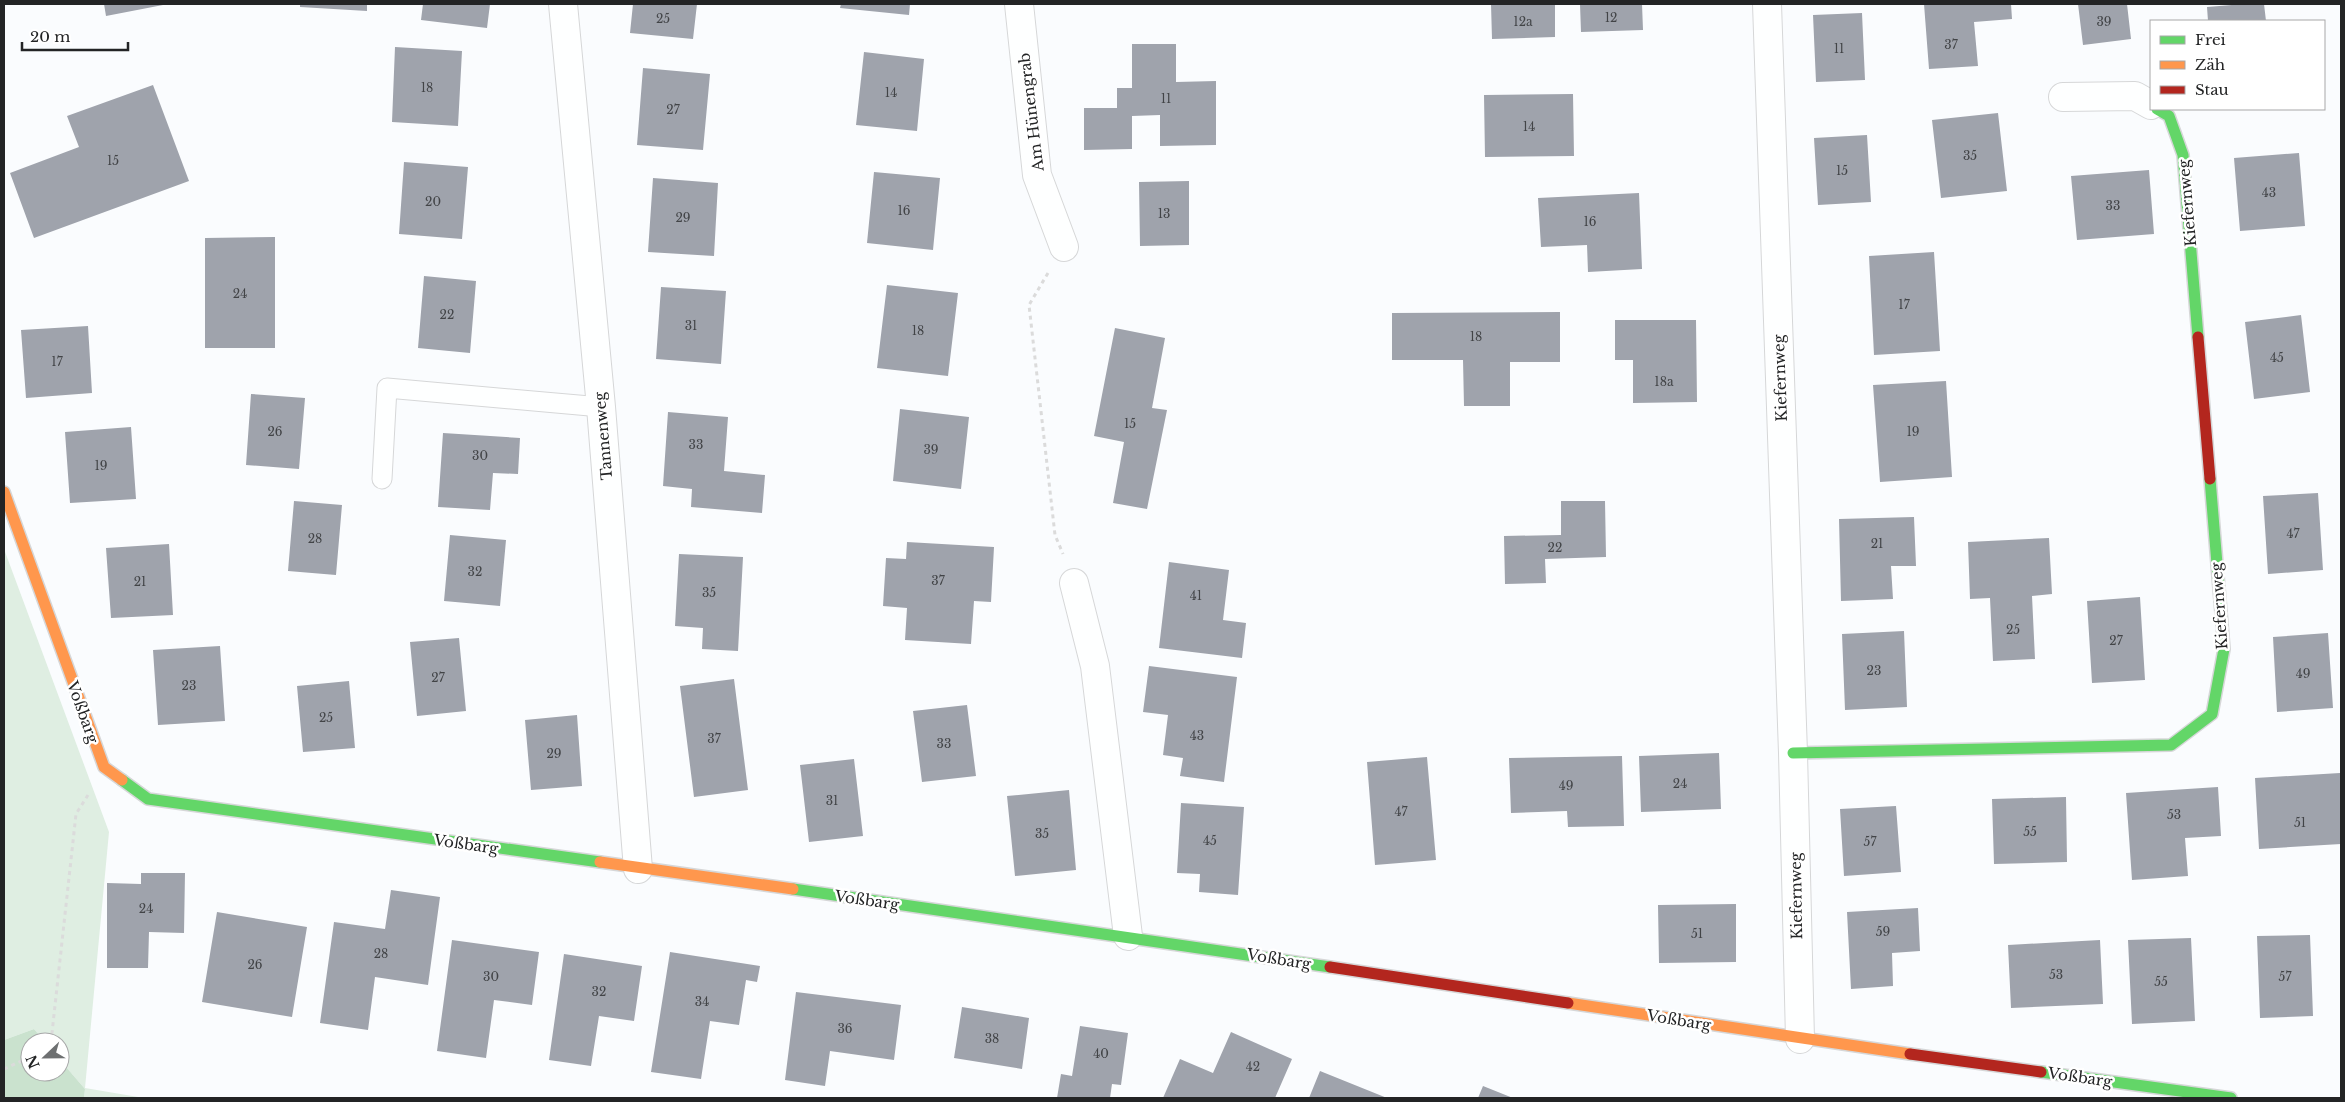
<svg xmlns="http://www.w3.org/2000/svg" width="2345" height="1102" font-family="'Libre Baskerville',serif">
  <rect width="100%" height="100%" fill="#fafcfe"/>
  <path fill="#dfeee2" d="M4 549 109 832 85 1088 144 1098H84L85 1089 60 1060V1042H45L34 1029 4 1040Z"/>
  <path fill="#cae2ce" d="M34 1029 45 1042H30V1072H60V1060L85 1089 84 1098H4V1040Z"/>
  <path fill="#9fa3ac" d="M104 4H163V5L106 16Z
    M300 4H367V11L300 7Z
    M423 4H490L487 28 421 20Z
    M633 4H697L693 39 630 33Z
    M841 4H910L909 15 840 8Z
    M1491 4H1555V37L1492 39Z
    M1580 4H1642L1643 30 1581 32Z
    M1924 4H2011L2012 19 1974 22 1978 66 1929 69Z
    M2078 4H2127L2131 39 2083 45Z
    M2244 4H2264L2266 21H2208L2207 7Z
    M1862 13 1865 80 1816 82 1813 15Z
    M1132 44H1176V82L1216 81V145L1160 146V115L1132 116V149L1084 150V108H1117V88H1132Z
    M395 47 462 51 458 126 392 122Z
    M864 52 924 59 917 131 856 125Z
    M643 68 710 74 703 150 637 145Z
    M153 85 189 181 34 238 10 173 79 147 67 116Z
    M1573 94 1574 156 1485 157 1484 95Z
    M1998 113 2007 191 1941 198 1932 120Z
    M1867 135 1871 202 1818 205 1814 138Z
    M2299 153 2305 226 2240 231 2234 158Z
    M404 162 468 167 462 239 399 234Z
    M2149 170 2154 234 2077 240 2071 176Z
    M874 172 940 178 933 250 867 243Z
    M653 178 718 183 714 256 648 252Z
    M1189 181V245L1140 246 1139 182Z
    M1639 193 1642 269 1588 272 1587 245 1541 247 1538 198Z
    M275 237V348H205V238Z
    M1934 252 1940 351 1874 355 1869 256Z
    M424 276 476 281 470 353 418 348Z
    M887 285 958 293 948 376 877 368Z
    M661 287 726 291 721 364 656 359Z
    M1560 312V362H1510V406H1464L1463 360H1392V313Z
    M2301 315 2310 392 2254 399 2245 322Z
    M1615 320H1696L1697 402 1633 403V360H1615Z
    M88 326 92 393 26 398 21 330Z
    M1115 328 1165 338 1152 408 1167 410 1147 509 1113 503 1124 442 1094 436Z
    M1946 381 1952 477 1880 482 1873 385Z
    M251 394 305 398 299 469 246 465Z
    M900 409 969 417 961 489 893 481Z
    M668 412 728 417 724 471 765 475 762 513 691 507 692 489 663 486Z
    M131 427 136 499 70 503 65 432Z
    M443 433 520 438 518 474 493 473 490 510 438 507Z
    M2318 493 2323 570 2268 574 2263 496Z
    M294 501 342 505 336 575 288 571Z
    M1561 501H1605L1606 557 1545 559 1546 583 1505 584 1504 536 1561 535Z
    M1914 517 1916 566H1891L1893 599 1841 601 1839 519Z
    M450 535 506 540 500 606 444 601Z
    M2049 538 2052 594 2032 596 2035 659 1993 661 1990 598 1970 599 1968 542Z
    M907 542 994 547 991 602 974 601 971 644 905 640 907 608 883 606 886 558 906 559Z
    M169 544 173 615 111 618 106 548Z
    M679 554 743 557 738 651 702 649 703 628 675 626Z
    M1169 562 1229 570 1223 620 1246 623 1242 658 1159 648Z
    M2140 597 2145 680 2092 683 2087 601Z
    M1904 631 1907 707 1845 710 1842 634Z
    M2328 633 2333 708 2277 712 2273 637Z
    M459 638 466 711 417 716 410 642Z
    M220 646 225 721 158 725 153 650Z
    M1149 666 1237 677 1224 782 1180 776 1183 758 1163 755 1168 715 1143 712Z
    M734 679 748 790 694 797 680 686Z
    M349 681 355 748 303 752 297 686Z
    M967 705 976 776 922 782 913 711Z
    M577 715 582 786 531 790 525 720Z
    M1719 753 1721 809 1641 812 1639 756Z
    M1622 756 1624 826 1568 827 1567 811 1511 813 1509 758Z
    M1427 757 1436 860 1375 865 1367 762Z
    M854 759 863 836 809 842 800 765Z
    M2340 773 2341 844 2259 849 2255 778Z
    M2218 787 2221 836 2185 838 2188 876 2132 880 2126 793Z
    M1069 790 1076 870 1015 876 1007 796Z
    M2066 797 2067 862 1994 864 1992 799Z
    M1181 803 1244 807 1238 895 1199 892 1200 874 1177 873Z
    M1896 806 1901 872 1844 876 1840 809Z
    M141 873H185L184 933 149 932 148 968H107V883L141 884Z
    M391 890 440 897 428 985 375 977 368 1030 320 1023 334 922 385 929Z
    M1736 904V962L1659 963 1658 905Z
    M1918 908 1920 951 1892 953 1893 986 1851 989 1847 912Z
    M217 912 307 927 292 1017 202 1002Z
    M2310 935 2313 1016 2260 1018 2257 936Z
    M2191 938 2195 1021 2132 1024 2128 940Z
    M452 940 539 952 532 1005 494 1000 486 1058 437 1051Z
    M2100 940 2103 1004 2011 1008 2008 945Z
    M670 952 760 966 757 982 746 980 739 1025 710 1021 701 1079 651 1072Z
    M564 954 642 966 634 1021 599 1016 591 1066 549 1060Z
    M796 992 901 1005 894 1060 830 1051 825 1086 785 1080Z
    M962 1007 1029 1018 1022 1069 954 1058Z
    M1080 1026 1128 1033 1121 1085 1112 1084 1110 1098H1057L1061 1074 1072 1076Z
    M1231 1032 1292 1059 1275 1098H1163L1180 1059 1213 1073Z
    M1320 1071 1387 1098H1309Z
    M1483 1086 1513 1098H1478Z"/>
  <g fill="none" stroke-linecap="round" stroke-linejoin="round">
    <g stroke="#d6d7d8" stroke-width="21">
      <path id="lane" d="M382 479 387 388 601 407"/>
    </g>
    <g stroke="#d6d7d8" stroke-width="30">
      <path id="street" d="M563 4 601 407 638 869
        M1019 4 1037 175 1064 247
        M1767 4 1793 753 1800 1039
        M2063 97 2135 96 2151 105
        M1074 583 1095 666 1128 936"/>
    </g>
    <g stroke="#d6d7d8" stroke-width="14">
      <path id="fast" d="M2157 109 2169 116 2183 155 2198 337
        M1793 753 2171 745 2212 714 2224 649 2210 479
        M122 780 148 799 600 862
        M793 889 1330 967
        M2041 1072 2231 1098"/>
    </g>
    <g stroke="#d6d7d8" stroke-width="14">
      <path id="slow" d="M4 492 104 767 122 780
        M600 862 793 889
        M1568 1003 1910 1054"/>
    </g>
    <g stroke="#d6d7d8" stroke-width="14">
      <path id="jam" d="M2198 337 2210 479
        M1330 967 1568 1003
        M1910 1054 2041 1072"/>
    </g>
    <path stroke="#dbdbdb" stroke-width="3" stroke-dasharray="4 4" stroke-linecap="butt" d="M1048 273 1029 305 1055 535 1063 554
      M51 1042 76 814 88 795
      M4 1069 30 1057"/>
    <use href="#lane" stroke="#feffff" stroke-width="19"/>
    <use href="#street" stroke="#feffff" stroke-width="28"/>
    <use href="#fast" stroke="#63d668" stroke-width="11"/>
    <use href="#slow" stroke="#ff974d" stroke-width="11"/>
    <use href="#jam" stroke="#b3261e" stroke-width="11"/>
  </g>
  <g text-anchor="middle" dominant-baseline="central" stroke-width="5" stroke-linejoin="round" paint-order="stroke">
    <g font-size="12" fill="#424447">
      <text x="1611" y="17">12</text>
      <text x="663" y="18">25</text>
      <text x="1523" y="21">12a</text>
      <text x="2104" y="21">39</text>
      <text x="1951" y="44">37</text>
      <text x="1839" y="48">11</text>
      <text x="427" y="87">18</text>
      <text x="891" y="92">14</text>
      <text x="1166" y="98">11</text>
      <text x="673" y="109">27</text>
      <text x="1529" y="126">14</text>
      <text x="1970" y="155">35</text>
      <text x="113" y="160">15</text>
      <text x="1842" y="170">15</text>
      <text x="2269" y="192">43</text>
      <text x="433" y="201">20</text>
      <text x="2113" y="205">33</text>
      <text x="904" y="210">16</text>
      <text x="1164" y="213">13</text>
      <text x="683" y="217">29</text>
      <text x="1590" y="221">16</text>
      <text x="240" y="293">24</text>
      <text x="1904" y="304">17</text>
      <text x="447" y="314">22</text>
      <text x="691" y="325">31</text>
      <text x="918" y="330">18</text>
      <text x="1476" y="336">18</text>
      <text x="2277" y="357">45</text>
      <text x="57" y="361">17</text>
      <text x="1664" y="381">18a</text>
      <text x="1130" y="423">15</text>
      <text x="275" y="431">26</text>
      <text x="1913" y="431">19</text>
      <text x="696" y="444">33</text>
      <text x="931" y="449">39</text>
      <text x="480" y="455">30</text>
      <text x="101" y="465">19</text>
      <text x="2293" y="533">47</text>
      <text x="315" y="538">28</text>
      <text x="1877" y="543">21</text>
      <text x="1555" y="547">22</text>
      <text x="475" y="571">32</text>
      <text x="938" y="580">37</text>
      <text x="140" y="581">21</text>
      <text x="709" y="592">35</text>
      <text x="1196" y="595">41</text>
      <text x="2013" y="629">25</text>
      <text x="2116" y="640">27</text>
      <text x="1874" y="670">23</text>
      <text x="2303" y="673">49</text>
      <text x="438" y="677">27</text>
      <text x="189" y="685">23</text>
      <text x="326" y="717">25</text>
      <text x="1197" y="735">43</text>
      <text x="714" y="738">37</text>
      <text x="944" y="743">33</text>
      <text x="554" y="753">29</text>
      <text x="1680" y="783">24</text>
      <text x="1566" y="785">49</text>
      <text x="832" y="800">31</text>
      <text x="1401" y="811">47</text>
      <text x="2174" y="814">53</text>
      <text x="2300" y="822">51</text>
      <text x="2030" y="831">55</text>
      <text x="1042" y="833">35</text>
      <text x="1210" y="840">45</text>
      <text x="1870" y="841">57</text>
      <text x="146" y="908">24</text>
      <text x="1883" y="931">59</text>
      <text x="1697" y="933">51</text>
      <text x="381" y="953">28</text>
      <text x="255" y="964">26</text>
      <text x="2056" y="974">53</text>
      <text x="491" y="976">30</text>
      <text x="2285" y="976">57</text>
      <text x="2161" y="981">55</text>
      <text x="599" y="991">32</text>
      <text x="702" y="1001">34</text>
      <text x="845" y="1028">36</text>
      <text x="992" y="1038">38</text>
      <text x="1101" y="1053">40</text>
      <text x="1253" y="1066">42</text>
    </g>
    <g font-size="15" fill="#232425" stroke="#fff">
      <text transform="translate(1031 112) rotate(-97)">Am Hünengrab</text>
      <text transform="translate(2187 203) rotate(-95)">Kiefernweg</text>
      <text transform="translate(1780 378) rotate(-92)">Kiefernweg</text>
      <text transform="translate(603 436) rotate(-95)">Tannenweg</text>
      <text transform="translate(2219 606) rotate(-94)">Kiefernweg</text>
      <text transform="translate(83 712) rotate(70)">Voßbarg</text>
      <text transform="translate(466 844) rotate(8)">Voßbarg</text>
      <text transform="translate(1796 896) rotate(-91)">Kiefernweg</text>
      <text transform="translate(867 900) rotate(8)">Voßbarg</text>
      <text transform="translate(1279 959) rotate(9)">Voßbarg</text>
      <text transform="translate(1679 1020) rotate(9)">Voßbarg</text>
      <text transform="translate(2080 1077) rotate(8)">Voßbarg</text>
    </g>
  </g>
  <rect width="2345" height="1102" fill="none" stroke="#232425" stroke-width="10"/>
  <rect x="2150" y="20" width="175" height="90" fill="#ffffff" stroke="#a7a7a8"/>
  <rect x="2160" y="36" width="25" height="8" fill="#63d668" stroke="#a7a7a8"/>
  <text x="2195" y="45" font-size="15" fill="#232425">Frei</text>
  <rect x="2160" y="61" width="25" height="8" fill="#ff974d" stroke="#a7a7a8"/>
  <text x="2195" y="70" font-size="15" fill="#232425">Zäh</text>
  <rect x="2160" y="86" width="25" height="8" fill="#b3261e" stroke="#a7a7a8"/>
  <text x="2195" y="95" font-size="15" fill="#232425">Stau</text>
  <g transform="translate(45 1057) rotate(248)"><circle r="24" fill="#ffffff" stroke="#a7a7a8"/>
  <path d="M0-4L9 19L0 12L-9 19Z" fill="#6e7071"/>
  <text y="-8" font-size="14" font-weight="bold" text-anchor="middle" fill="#232425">N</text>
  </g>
  <path d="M22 42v8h106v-8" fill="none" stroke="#232425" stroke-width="2.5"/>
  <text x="30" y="42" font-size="15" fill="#232425" stroke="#ffffff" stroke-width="4" paint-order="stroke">20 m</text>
</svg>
